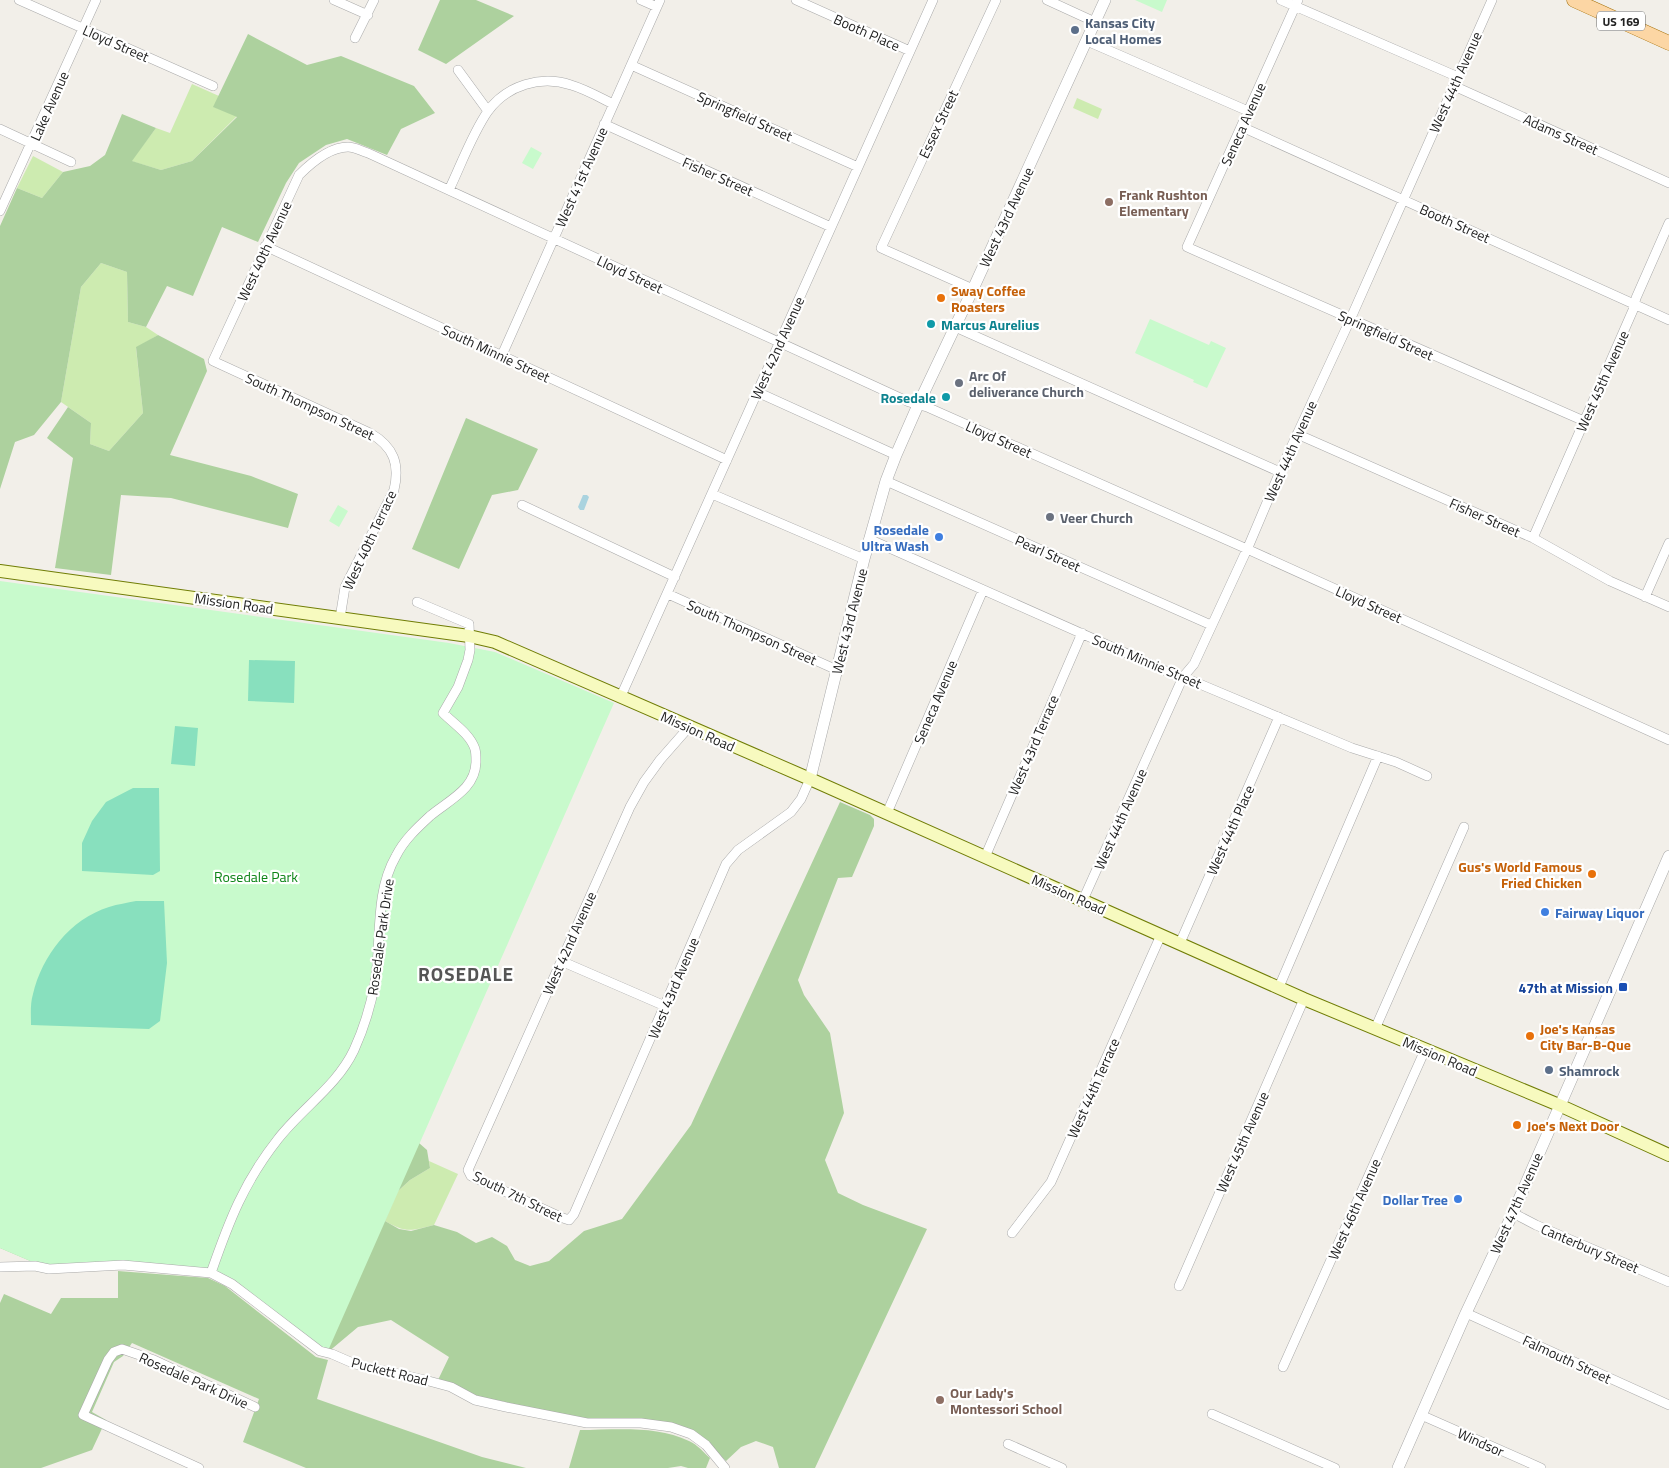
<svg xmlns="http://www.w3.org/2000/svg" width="1669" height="1468" font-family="'Titillium Web',sans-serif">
  <rect width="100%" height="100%" fill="#f2efe9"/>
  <path fill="#cdebb0" d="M192 84 219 96 214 107 237 116 192 161 161 170 131 161 156 128 170 133Z
    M1077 98 1102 109 1098 119 1073 108Z
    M33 156 63 172 42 198 17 188Z
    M101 263 127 272 128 322 146 327 158 335 136 348 143 413 109 451 90 444 91 423 61 402 81 287Z
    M429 1161 458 1174 434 1225C410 1231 406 1233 385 1221L398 1191 410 1180 430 1168Z"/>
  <path fill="#add19e" d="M440 0H476L514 16 446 64 418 50Z
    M248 34 307 65 341 56 414 86 435 113 401 129 387 155 347 139 326 145 299 163 286 183 258 242 222 227 193 296 167 286 146 327 128 322 127 272 101 263 81 287 61 402 34 435 15 442 0 489V226L17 188 42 198 63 172 90 166 105 155 122 114 156 128 132 161 161 170 192 161 237 117 213 107Z
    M158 335 204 359 207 371 170 455 251 476 298 494 288 528 171 498 121 495 111 575 55 568 73 458 47 438 68 407 91 423 90 444 109 451 143 413 136 347Z
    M466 418 538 449 518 490 492 495 459 569 412 549Z
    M840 802 870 815 874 819V826L852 877 838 878 798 980 804 995 830 1033 844 1113 825 1160 838 1193 863 1205 927 1229 815 1468H779L773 1447 756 1441 741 1447 726 1461 702 1438 621 1420 579 1418 477 1396 438 1380 449 1357 391 1320 358 1327 327 1353 211 1273 123 1265 49 1269 0 1248 419 1143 427 1150 430 1168 410 1180 398 1191 385 1221 399 1229 411 1231 434 1225 457 1232 476 1243 492 1237 507 1246 515 1260 530 1266 549 1261 584 1231 622 1219 691 1125Z
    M118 1271 208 1278 225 1286 316 1357 328 1360 317 1399 482 1457 526 1468H306L243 1442 259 1399 132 1343 123 1356 114 1362 92 1412 106 1420 92 1450 41 1468H0V1303L4 1294 51 1314 61 1298H118Z
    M580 1430C615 1430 656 1425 689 1441 697 1444 704 1453 710 1458L706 1468H688L681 1466 668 1468H569Z"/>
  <path fill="#c8facc" d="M1135 0H1167L1162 12Z
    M531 147 542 153 533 169 522 163Z
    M1150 319 1209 345 1211 341 1226 348 1207 388 1193 382 1194 380 1135 353Z
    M338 505 348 511 339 527 329 521Z
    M0 581 449 643 495 652 614 703 327 1353 211 1273 123 1265 49 1269 0 1248Z"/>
  <path fill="#88e0be" d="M249 660 295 661 294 703 248 701Z
    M175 726 198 728 195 766 171 764Z
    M133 788H159L160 871 153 875 82 871V843L92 821 106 802Z
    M136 901H164L167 963 160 1021 149 1029 31 1025C31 1015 30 1004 33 994 42 956 70 919 109 907 118 904 127 903 136 901Z"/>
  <path fill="#aad3df" d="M583 495H587L589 497 584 510H580L578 507Z"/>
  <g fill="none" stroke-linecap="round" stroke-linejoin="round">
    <g stroke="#a9a9a9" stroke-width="10">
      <path id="minor" d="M19 0 213 86
        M334 0 368 15
        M641 0 657 7
        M796 0 910 51
        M1047 0 1095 22
        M1281 0 1458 77
        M1298 0 1187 247 1584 421
        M355 38 374 0
        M1087 41 1248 111
        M631 65 858 167
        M458 70 488 111
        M1454 86 1669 183
        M604 124 831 227
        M1242 127 1669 320
        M0 129 71 162
        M449 190C461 165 472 134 488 111 507 85 541 75 571 85 585 89 599 97 613 104
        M0 211 96 0
        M265 246 727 460
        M973 289 881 248 996 0
        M955 327 1280 472
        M502 355 660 0
        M757 392 896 455
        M1297 434 1533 538 1610 581 1669 607
        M886 481 1211 625
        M712 494 864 559
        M522 505 675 577
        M1533 538 1633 310 1636 298 1669 223
        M869 539 1175 675 1183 677 1352 748 1396 762 1427 776
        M668 594 837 670
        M1645 597 1669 543
        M340 618 345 587 394 490C400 464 394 447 370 433L213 361 299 175C311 163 330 147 348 147 355 147 361 151 368 153L909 402 927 407 1247 549 1669 740
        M621 696 933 0
        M689 727 660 760 644 782 630 807 468 1170 471 1176 563 1218 569 1220 574 1214 726 864 738 850 791 812 801 799 810 779
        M887 813 983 590
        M985 857 1082 633
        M1083 900 1183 677 1194 664 1249 545 1282 467 1350 320 1492 0
        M1180 943 1279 717
        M561 961 665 1006
        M1279 987 1378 756
        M1375 1029 1464 827
        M1513 1213 1536 1225 1669 1282
        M1012 1233 1051 1182 1161 935
        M0 1267 35 1266 49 1269 123 1265 211 1273 232 1284 320 1351 332 1354 355 1364 425 1380 451 1387 475 1400 506 1407 587 1423H641L671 1427 691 1434 706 1445 725 1468
        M211 1273C229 1221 244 1182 278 1139 302 1108 337 1086 354 1050 364 1028 371 1005 375 982 382 941 374 894 396 856 404 840 417 828 430 816 449 800 476 789 476 761 476 757 476 753 475 749 470 734 454 724 443 713L458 687 468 660 470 650 469 624 417 602
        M1179 1286 1304 999
        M1466 1313 1669 1405
        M1283 1367 1425 1050
        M1212 1414 1335 1468
        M1421 1415 1541 1468
        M1008 1444 1062 1468
        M199 1468 83 1415 108 1360 114 1352 122 1349 154 1360 255 1407"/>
    </g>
    <g stroke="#a9a9a9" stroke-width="12">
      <path id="tertiary" d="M810 779 864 559 886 481 896 455 918 405 973 289 1105 0
        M1398 1468 1466 1313 1513 1213 1669 856"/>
    </g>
    <g stroke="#707d05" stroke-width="14">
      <path id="secondary" d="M0 571 469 636 495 642 810 779 1304 999 1559 1105 1669 1155"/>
    </g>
    <g stroke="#a06b00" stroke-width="15">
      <path id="primary" d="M1574 0 1669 43"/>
    </g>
    <use href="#minor" stroke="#fff" stroke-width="9"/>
    <use href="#tertiary" stroke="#fff" stroke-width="11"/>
    <use href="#secondary" stroke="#f7fabf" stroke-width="12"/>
    <use href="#primary" stroke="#fcd6a4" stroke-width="14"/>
  </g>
  <g fill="#5c6f8a" stroke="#fff" stroke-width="2">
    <circle cx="1075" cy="30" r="5"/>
    <circle cx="1549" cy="1070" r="5"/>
  </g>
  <g fill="#8d6e63" stroke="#fff" stroke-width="2">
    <circle cx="1109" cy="202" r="5"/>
    <circle cx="940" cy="1400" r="5"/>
  </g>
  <g fill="#e8710a" stroke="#fff" stroke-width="2">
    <circle cx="941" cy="298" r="5"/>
    <circle cx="1592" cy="874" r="5"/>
    <circle cx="1530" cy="1036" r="5"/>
    <circle cx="1517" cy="1125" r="5"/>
  </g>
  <g fill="#0f9aa8" stroke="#fff" stroke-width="2">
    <circle cx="931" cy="324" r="5"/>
    <circle cx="946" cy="397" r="5"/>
  </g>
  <g fill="#6b7280" stroke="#fff" stroke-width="2">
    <circle cx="959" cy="383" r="5"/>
    <circle cx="1050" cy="517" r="5"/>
  </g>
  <g fill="#3f7fe0" stroke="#fff" stroke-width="2">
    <circle cx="939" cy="537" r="5"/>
    <circle cx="1545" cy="912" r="5"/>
    <circle cx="1458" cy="1199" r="5"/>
  </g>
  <rect fill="#1a4fb4" stroke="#fff" stroke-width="2" x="1618" y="982" width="10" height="10" rx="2.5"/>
  <g text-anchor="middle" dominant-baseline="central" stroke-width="4.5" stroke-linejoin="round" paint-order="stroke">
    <rect fill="#fff" stroke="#646464" stroke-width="1" x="1597" y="11.5" width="48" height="19" rx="4"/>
    <g font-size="12" font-weight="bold" fill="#222">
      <text x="1621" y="21">US 169</text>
    </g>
    <g font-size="14" font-weight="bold" fill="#4e5e75" stroke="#fff" text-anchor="start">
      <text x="1085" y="22">Kansas City<tspan x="1085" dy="16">Local Homes</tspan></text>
      <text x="1559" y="1070">Shamrock</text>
    </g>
    <g font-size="14" fill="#222" stroke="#fff">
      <text transform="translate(867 32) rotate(24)">Booth Place</text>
      <text transform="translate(116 43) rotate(24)">Lloyd Street</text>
      <text transform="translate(1455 82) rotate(-66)">West 44th Avenue</text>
      <text transform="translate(49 106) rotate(-66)">Lake Avenue</text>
      <text transform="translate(745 116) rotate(24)">Springfield Street</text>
      <text transform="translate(938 124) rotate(-65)">Essex Street</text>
      <text transform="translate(1243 124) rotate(-66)">Seneca Avenue</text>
      <text transform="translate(1561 134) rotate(24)">Adams Street</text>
      <text transform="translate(718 176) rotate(24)">Fisher Street</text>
      <text transform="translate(581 177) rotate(-66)">West 41st Avenue</text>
      <text transform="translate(1006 217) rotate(-65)">West 43rd Avenue</text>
      <text transform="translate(1455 223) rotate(24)">Booth Street</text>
      <text transform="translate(264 251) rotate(-65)">West 40th Avenue</text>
      <text transform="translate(630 274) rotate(25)">Lloyd Street</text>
      <text transform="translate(1386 335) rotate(24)">Springfield Street</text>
      <text transform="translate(777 348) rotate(-66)">West 42nd Avenue</text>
      <text transform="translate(496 353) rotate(25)">South Minnie Street</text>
      <text transform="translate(1602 381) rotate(-66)">West 45th Avenue</text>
      <text transform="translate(310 406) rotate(25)">South Thompson Street</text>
      <text transform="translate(999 439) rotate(24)">Lloyd Street</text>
      <text transform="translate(1290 451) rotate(-66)">West 44th Avenue</text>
      <text transform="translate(1485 517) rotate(24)">Fisher Street</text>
      <text transform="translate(369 540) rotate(-65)">West 40th Terrace</text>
      <text transform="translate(1048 553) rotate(24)">Pearl Street</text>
      <text transform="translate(234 603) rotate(8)">Mission Road</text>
      <text transform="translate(1369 604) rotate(24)">Lloyd Street</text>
      <text transform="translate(849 621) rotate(-76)">West 43rd Avenue</text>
      <text transform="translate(752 632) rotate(24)">South Thompson Street</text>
      <text transform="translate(1147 661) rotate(23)">South Minnie Street</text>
      <text transform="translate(935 702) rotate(-67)">Seneca Avenue</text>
      <text transform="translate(698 731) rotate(24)">Mission Road</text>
      <text transform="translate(1033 745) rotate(-67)">West 43rd Terrace</text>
      <text transform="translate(1120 819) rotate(-66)">West 44th Avenue</text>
      <text transform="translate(1230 830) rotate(-66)">West 44th Place</text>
      <text transform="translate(1069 894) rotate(24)">Mission Road</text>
      <text transform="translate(380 937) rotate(-82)">Rosedale Park Drive</text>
      <text transform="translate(569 943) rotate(-66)">West 42nd Avenue</text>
      <text transform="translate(673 988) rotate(-67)">West 43rd Avenue</text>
      <text transform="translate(1440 1056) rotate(23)">Mission Road</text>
      <text transform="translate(1093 1088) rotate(-66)">West 44th Terrace</text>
      <text transform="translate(1242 1142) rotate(-66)">West 45th Avenue</text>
      <text transform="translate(518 1196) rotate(26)">South 7th Street</text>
      <text transform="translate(1516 1203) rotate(-66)">West 47th Avenue</text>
      <text transform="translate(1354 1209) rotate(-66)">West 46th Avenue</text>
      <text transform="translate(1590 1248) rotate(23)">Canterbury Street</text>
      <text transform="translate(1567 1359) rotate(25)">Falmouth Street</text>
      <text transform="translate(390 1371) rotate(14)">Puckett Road</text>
      <text transform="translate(194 1380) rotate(24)">Rosedale Park Drive</text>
      <text transform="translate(1481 1442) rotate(24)">Windsor</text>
    </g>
    <g font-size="14" font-weight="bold" fill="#785e54" stroke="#fff" text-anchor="start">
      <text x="1119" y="194">Frank Rushton<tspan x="1119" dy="16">Elementary</tspan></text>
      <text x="950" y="1392">Our Lady's<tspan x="950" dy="16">Montessori School</tspan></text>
    </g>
    <g font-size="14" font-weight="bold" fill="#c56008" stroke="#fff" text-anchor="start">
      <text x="951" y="290">Sway Coffee<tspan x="951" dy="16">Roasters</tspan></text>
      <text x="1582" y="866" text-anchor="end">Gus's World Famous<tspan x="1582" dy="16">Fried Chicken</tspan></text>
      <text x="1540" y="1028">Joe's Kansas<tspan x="1540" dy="16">City Bar-B-Que</tspan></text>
      <text x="1527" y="1125">Joe's Next Door</text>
    </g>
    <g font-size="14" font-weight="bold" fill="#0d838f" stroke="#fff" text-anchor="start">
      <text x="941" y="324">Marcus Aurelius</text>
      <text x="936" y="397" text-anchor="end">Rosedale</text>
    </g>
    <g font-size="14" font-weight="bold" fill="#5b616d" stroke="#fff" text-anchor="start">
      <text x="969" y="375">Arc Of<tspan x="969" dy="16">deliverance Church</tspan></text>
      <text x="1060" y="517">Veer Church</text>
    </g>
    <g font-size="14" font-weight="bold" fill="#366cbe" stroke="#fff" text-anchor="end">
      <text x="929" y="529">Rosedale<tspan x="929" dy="16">Ultra Wash</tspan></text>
      <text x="1555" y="912" text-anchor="start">Fairway Liquor</text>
      <text x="1448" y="1199">Dollar Tree</text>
    </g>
    <g font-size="14" fill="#0c8416" stroke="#fff">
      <text x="256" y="876">Rosedale Park</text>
    </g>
    <g font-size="14" font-weight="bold" fill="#164399" stroke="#fff" text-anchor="end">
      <text x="1613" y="987">47th at Mission</text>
    </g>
    <g font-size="19" font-weight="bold" letter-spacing="1" fill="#555" stroke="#fff">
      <text x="466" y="973">ROSEDALE</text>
    </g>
  </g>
</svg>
